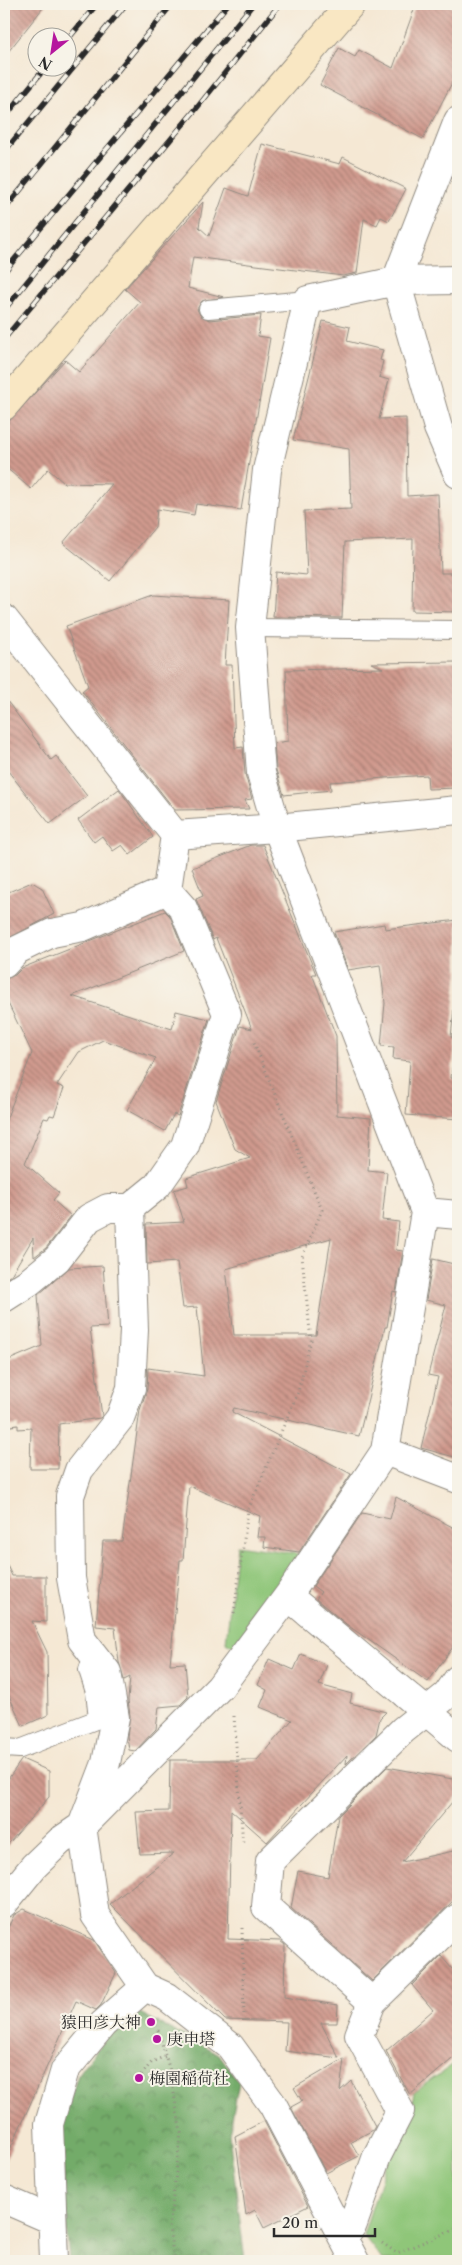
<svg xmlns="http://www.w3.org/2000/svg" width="462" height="2265" font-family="'Libre Caslon Text','Noto Serif JP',serif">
  <defs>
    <pattern id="forest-crowns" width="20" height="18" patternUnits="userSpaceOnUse" patternTransform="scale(1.25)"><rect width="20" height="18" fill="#73ab69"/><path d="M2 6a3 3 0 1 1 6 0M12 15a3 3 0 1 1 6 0" fill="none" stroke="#5f8b57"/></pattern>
    <pattern id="building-back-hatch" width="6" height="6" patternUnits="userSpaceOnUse" patternTransform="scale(1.25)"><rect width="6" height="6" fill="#d09a8e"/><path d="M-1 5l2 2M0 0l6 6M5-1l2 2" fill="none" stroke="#a97e74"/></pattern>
  </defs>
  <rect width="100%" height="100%" fill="#f7f3e8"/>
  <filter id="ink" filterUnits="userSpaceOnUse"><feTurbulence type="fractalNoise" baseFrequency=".02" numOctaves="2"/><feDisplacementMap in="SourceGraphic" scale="10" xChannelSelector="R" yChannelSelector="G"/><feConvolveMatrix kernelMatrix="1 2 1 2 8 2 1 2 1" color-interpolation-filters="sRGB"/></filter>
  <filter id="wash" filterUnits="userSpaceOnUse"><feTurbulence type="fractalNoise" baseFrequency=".0096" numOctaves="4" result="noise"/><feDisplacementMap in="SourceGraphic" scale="20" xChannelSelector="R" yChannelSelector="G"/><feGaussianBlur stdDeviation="1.12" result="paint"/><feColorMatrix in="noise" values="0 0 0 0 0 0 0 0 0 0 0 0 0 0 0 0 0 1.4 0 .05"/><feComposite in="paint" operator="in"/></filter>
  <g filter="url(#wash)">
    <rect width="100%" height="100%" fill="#f5e8d4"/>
    <path fill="#8fc679" stroke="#5d7852" d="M237 1545 306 1555 236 1648 226 1642Z
      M458 2061V2261H383L363 2235 386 2164 408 2127 414 2092Z"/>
    <path fill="url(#forest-crowns)" stroke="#4f6b4a" d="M140 2013 219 2054 239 2082 229 2134 245 2261H69L65 2210 62 2123 78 2075 111 2030Z"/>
    <g id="blocks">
      <path fill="url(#building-back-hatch)" fill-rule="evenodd" d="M4 4H46L4 57Z
        M416 4H445L458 9V71L423 139 320 85 339 48 355 57 359 50 393 68Z
        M262 144 340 164 343 157 406 189 389 221 381 217 377 225 364 219 357 273 343 276 193 257 188 288 224 297 202 301 197 309 200 315 209 320 261 315 258 336 270 338 241 510 196 504 194 515 157 509 155 527 110 581 63 543 112 484 64 483 48 469 31 489 4 466V427L65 360 79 372 140 302 125 289 203 202 199 227 209 236 226 188 248 196Z
        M323 321 350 327 347 341 383 350 380 360 383 361 379 377 389 380 379 419 406 418 407 496 438 494 441 573H458V612L412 611 413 539 345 542 342 618 273 617 276 572 307 575 304 511 351 509 349 449 293 440Z
        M153 595 229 600 225 665H232L235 748 243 747 245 774 252 799 245 800 249 809 175 810 82 691 88 686 66 626Z
        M458 662V788L428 789 427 775 330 782 331 790 284 795 276 770 274 743 288 741 286 670 383 668 371 663Z
        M4 697 51 760 56 756 87 796 50 824 4 766Z
        M119 789 153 837 130 855 122 845 113 851 102 836 94 842 78 820Z
        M251 845H263L316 974H312L336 1036 337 1115 371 1118 368 1170 387 1172 382 1220 399 1222 396 1250 403 1251 396 1292 393 1291 387 1327H385L359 1436 234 1408 232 1412 351 1474 299 1552 264 1547 265 1537H257L260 1516 189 1486 183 1560H180L170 1664 185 1663 188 1697 180 1705 159 1707 156 1729 135 1751 129 1750 127 1736 130 1716 128 1700 130 1677 124 1680 119 1662 115 1628 96 1626 103 1541H122L140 1410 147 1389 148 1368 204 1376 197 1307 183 1308 177 1262 147 1264 146 1224 184 1222 174 1190 188 1186 186 1178 250 1158 235 1149 216 1101 240 1026 252 1029 216 938 213 940 196 899 203 896 192 868ZM331 1238 316 1335H234L226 1269Z
        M32 882 42 888 54 914 4 941V894Z
        M165 911 170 916 184 951 72 996 172 1029 176 1011 209 1019 178 1116 174 1114 165 1131 127 1110 156 1058 103 1040 79 1052 57 1085 64 1088 54 1116 50 1115 48 1119 44 1118 25 1163 59 1193 53 1200 71 1216 46 1248 34 1257 33 1238 11 1275 4 1280V1125L32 1053 4 995V979L15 975 22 968Z
        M458 920V971L451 1037 456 1038 451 1078 458 1079V1119L406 1115 410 1061 393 1059 394 1047 381 1046 385 1003 380 965 348 970 334 932 384 924 385 929Z
        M433 1259 458 1265V1458L421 1448 438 1377 428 1375 446 1305 426 1300Z
        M103 1266 108 1327 90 1328 102 1416 100 1418 59 1424 58 1469H30L31 1428 18 1429V1425L4 1427V1362L42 1346 38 1295 69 1268Z
        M396 1497 458 1530V1640L428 1682 346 1624 316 1599 321 1592 313 1586 362 1513 390 1519Z
        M4 1559 12 1576H46V1622L32 1621 47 1652 48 1715 23 1726 4 1685Z
        M301 1654 327 1665 319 1685 352 1694 350 1703 386 1712 380 1718 376 1735 346 1764 347 1755 267 1842 231 1810 228 1939 280 1941 285 1945 284 1997 338 2005 337 2023H321L339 2058 285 2051 287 2022 225 2020 110 1904 174 1853 140 1854 136 1812 169 1811 170 1760H257L292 1720 260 1707 267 1690 258 1685 269 1659 294 1670Z
        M22 1759 49 1771V1797L4 1849V1785Z
        M387 1767 458 1780V1795L402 1862 458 1850V1896L372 1981 291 1908 298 1871 328 1877 338 1816Z
        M24 1909 94 1940 116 1973 101 2005 96 2010 76 2001 4 2163V1936L14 1915Z
        M441 1956 458 1976V2054L410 2095 386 2051 433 2010 412 1985Z
        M344 2059 340 2091 351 2081 375 2126 373 2130 351 2142 359 2156 326 2173 291 2107 302 2101 294 2088Z
        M264 2121 308 2206 264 2228 255 2210 246 2215 235 2136Z"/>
    </g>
  </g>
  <g filter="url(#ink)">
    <use href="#blocks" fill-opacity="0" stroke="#908a80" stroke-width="1"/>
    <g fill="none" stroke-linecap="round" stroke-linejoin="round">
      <g stroke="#908a80" stroke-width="20">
        <path id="lane" d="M208 309 308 300
          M250 628 458 630
          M4 1748 20 1749 98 1719 95 1692 88 1670 93 1656"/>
      </g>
      <g stroke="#908a80" stroke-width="30">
        <path id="street" d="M458 121 396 281 438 428 458 474
          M4 619 175 835 167 890 83 927 52 933 17 950 4 964
          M175 835 277 828 458 810
          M425 1212 458 1215
          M4 1298 29 1282 57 1259 89 1218 108 1208H130L157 1186 185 1146 227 1014 183 908 167 890
          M385 1451 458 1479
          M288 1596 458 1738
          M458 1679 447 1695 403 1730 270 1861 266 1907 372 2002 458 1918
          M4 1903 34 1866 60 1841 82 1826 106 1763 115 1718 107 1672 82 1640 71 1578 70 1496 79 1470 120 1418 131 1388 134 1330 130 1208
          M4 2199 52 2220
          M343 2238 353 2224 377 2156 400 2111 359 2035 372 2002
          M54 2261 49 2124 65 2070 103 2024 145 1987
          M355 2261 273 2105 230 2046 167 1997 145 1987 95 1915 82 1826 220 1687 288 1596 385 1451 425 1212 277 828 261 773 250 628 267 470 308 300 396 281 458 280"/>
      </g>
      <g stroke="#908a80" stroke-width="30">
        <path id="secondary" d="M4 406 351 4"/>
      </g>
      <path stroke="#908a80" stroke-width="3" stroke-dasharray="1 4" stroke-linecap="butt" d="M234 1613 248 1510 298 1392 311 1340 302 1257 322 1210 253 1040
        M234 1716 243 1845
        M242 1928 244 2017
        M158 2030 170 2071 181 2133 169 2228 174 2261
        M141 2075 152 2062 166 2056
        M382 2243 397 2253 458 2228"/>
      <use href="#lane" stroke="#fff" stroke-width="18"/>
      <use href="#street" stroke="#fff" stroke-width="28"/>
      <use href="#secondary" stroke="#f9e7c3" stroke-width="28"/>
      <g stroke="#2b2b2b" stroke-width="5.5">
        <path id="rail" d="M68 39 97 4
          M4 118 45 68
          M4 152 126 4
          M4 210 172 4
          M4 272 228 4
          M4 310 253 4
          M4 339 196 109 280 4"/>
      </g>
      <use href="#rail" stroke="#f7f3e8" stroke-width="4" stroke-dasharray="11" stroke-linecap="butt"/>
    </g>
  </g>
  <g fill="#b5179e" stroke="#f7f3e8" stroke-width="2">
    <circle cx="151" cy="2022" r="5"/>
    <circle cx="157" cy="2039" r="5"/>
    <circle cx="139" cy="2078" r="5"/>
  </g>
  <g text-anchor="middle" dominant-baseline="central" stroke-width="4" stroke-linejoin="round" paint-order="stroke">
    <g font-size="16" fill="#2b2b2b" stroke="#f7f3e8" text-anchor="start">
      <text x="141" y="2022" text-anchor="end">猿田彦大神</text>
      <text x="167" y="2039">庚申塔</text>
      <text x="149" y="2078">梅園稲荷社</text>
    </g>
  </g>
  <rect width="462" height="2265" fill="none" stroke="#f7f3e8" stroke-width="20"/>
  <g transform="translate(52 52) rotate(210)"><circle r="24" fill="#f7f3e8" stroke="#a5a39c"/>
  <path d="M0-4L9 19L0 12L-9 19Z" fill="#b5179e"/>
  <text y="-8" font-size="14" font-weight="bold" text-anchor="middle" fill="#2b2b2b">N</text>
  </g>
  <path d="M274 2228v8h101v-8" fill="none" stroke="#2b2b2b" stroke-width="2.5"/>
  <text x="282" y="2228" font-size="15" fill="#2b2b2b" stroke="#f7f3e8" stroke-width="4" paint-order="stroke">20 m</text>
</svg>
